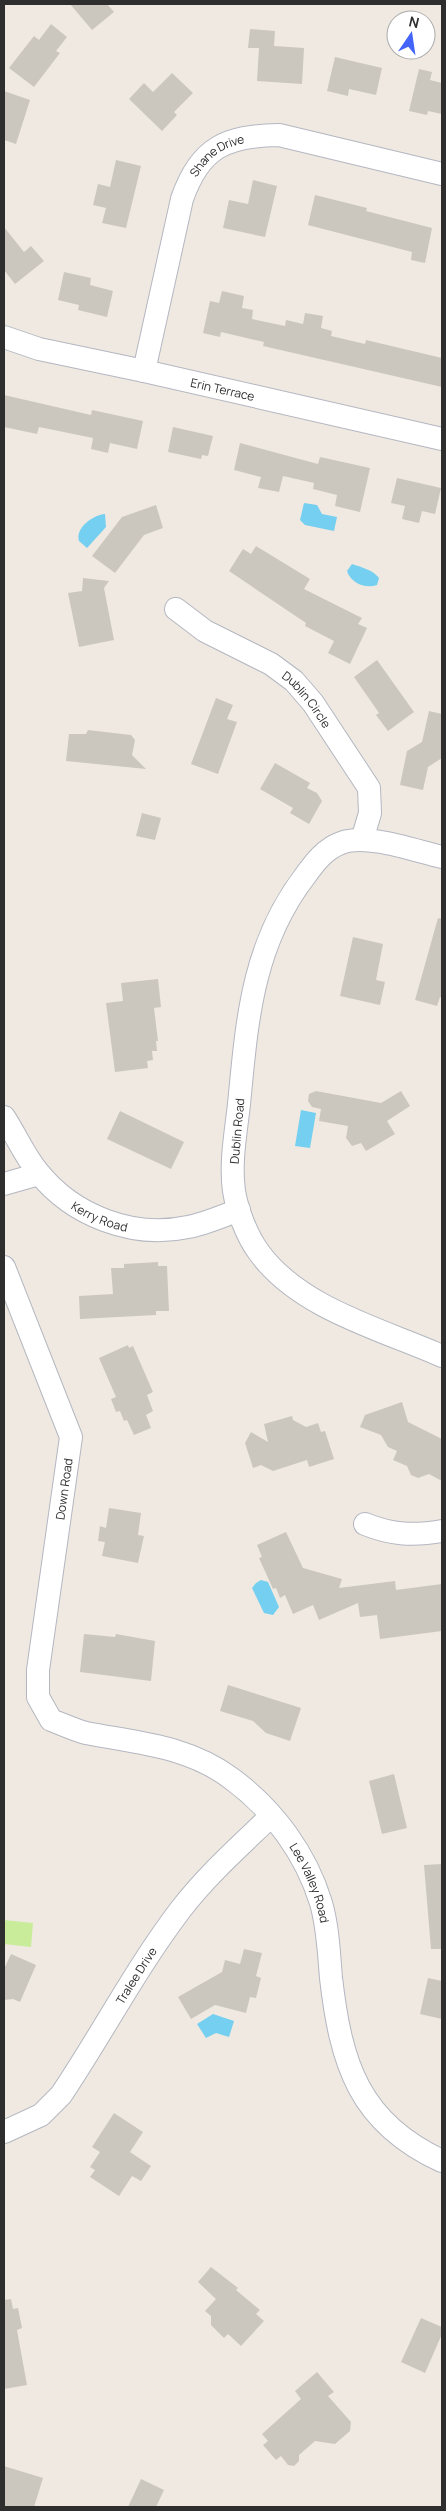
<svg xmlns="http://www.w3.org/2000/svg" width="446" height="2511" font-family="Manrope,sans-serif">
  <rect width="100%" height="100%" fill="#efe9e1"/>
  <path fill="#c9ec9a" d="M4 1920 33 1923 31 1947 4 1944Z"/>
  <path fill="#75cff0" d="M304 503 317 505 322 514 337 517 334 531 305 525 300 520Z
    M105 514 106 527 87 548 79 541C75 528 93 515 105 514Z
    M352 564C361 567 373 570 379 578L377 585C365 589 351 583 347 571Z
    M301 1110 316 1113 310 1148 295 1146Z
    M261 1580 268 1582 279 1607 273 1615 264 1613 252 1588 256 1583Z
    M213 2014 234 2021 229 2037 216 2033 206 2038 197 2024Z"/>
  <path fill="#cbc7bf" d="M70 4H107L114 12 92 30Z
    M51 24 67 37 56 51 60 53 34 87 9 68 34 36 39 40Z
    M250 29 275 31 274 46 304 48 302 84 257 81 259 48H248Z
    M335 57 382 68 376 95 349 89 348 96 327 91Z
    M419 69 432 72 430 80 442 83V114L428 111 427 115 409 111Z
    M172 73 193 93 174 112 177 115 162 131 129 99 144 83 153 92Z
    M4 91 30 100 16 144 4 140Z
    M116 160 141 166 126 228 102 223 106 208 93 205 98 184 110 187Z
    M253 180 277 186 265 237 223 228 229 200 248 204Z
    M315 195 367 208 366 211 432 228 425 263 411 260 412 252 308 225Z
    M4 227 24 252 31 246 44 261 15 284 4 270Z
    M64 272 91 278 90 285 113 291 107 317 78 310 79 305 58 300Z
    M222 291 244 296 242 308 253 310 252 319 285 326 286 320 303 324 305 313 323 316 321 328 332 331 331 336 365 344 366 340 442 358V387L263 346 264 342 221 332 220 337 203 333 210 301 219 303Z
    M4 395 91 415 92 410 143 421 137 449 110 443 108 453 91 449 93 438 39 427 37 434 4 427Z
    M173 427 213 436 208 456 202 455 201 459 168 452Z
    M240 443 318 464 320 457 370 468 360 512 335 506 337 495 313 489 314 483 283 476 279 492 258 488 261 477 234 470Z
    M397 478 441 488 435 514 422 511 419 523 402 519 405 506 391 503Z
    M156 505 163 528 144 535 115 573 92 556 122 517Z
    M256 546 310 579 304 589 362 618 358 624 367 628 350 664 328 653 334 641 305 626 306 623 229 571 243 549 251 554Z
    M83 578 109 581 104 588 114 640 79 647 68 593 82 591Z
    M377 660 414 712 388 731 376 715 379 713 354 677Z
    M216 698 233 705 227 719 237 722 218 774 191 764Z
    M429 711 442 714V758L428 767 423 790 400 785 407 751 422 742Z
    M88 730 131 735 135 740 132 755 146 769 66 761 69 734H86Z
    M275 763 310 783 307 788 317 793 322 801 309 824 290 813 293 808 260 789Z
    M142 813 161 818 155 840 136 836Z
    M438 918 442 919V998L440 997 437 1006 415 1000Z
    M353 937 383 944 376 980 385 982 380 1005 340 996Z
    M158 979 161 1007 154 1008 158 1041H156L157 1051H152L153 1060 147 1061 148 1068 115 1072 106 1003 123 1001 121 983Z
    M316 1091 381 1103 401 1091 410 1106 387 1121 395 1134 366 1151 361 1143 352 1146 346 1138 348 1126 319 1121 321 1109 312 1107 308 1101 309 1094Z
    M120 1111 184 1142 171 1169 107 1139Z
    M158 1262V1266H167L169 1311H156V1315L80 1319 79 1296 113 1294 111 1268H124V1264Z
    M128 1345 129 1348 133 1346 153 1392 147 1395 153 1411 146 1415 151 1428 134 1435 127 1420 124 1421 120 1411 116 1412 111 1399 116 1397 99 1358Z
    M402 1402 408 1422 442 1439V1481L429 1474 418 1478 411 1475 407 1466 393 1460 397 1451 388 1447 381 1435 360 1427 365 1415Z
    M292 1416 293 1420 306 1427 318 1423 321 1432 325 1431 334 1459 309 1467 307 1460 273 1471 261 1465 253 1468 245 1443 251 1432 268 1442 264 1424Z
    M109 1508 141 1513 138 1535 144 1536 138 1563 102 1556 105 1542 98 1541 100 1526 106 1528Z
    M286 1532 303 1568 342 1579 339 1588 395 1581 396 1590 442 1584V1631L380 1639 377 1615 360 1617 358 1603 319 1620 313 1605 293 1614 285 1595 280 1598 276 1588 273 1589 259 1558 262 1557 257 1545Z
    M84 1634 115 1637 116 1634 155 1641 151 1681 80 1672Z
    M228 1685 301 1708 290 1741 266 1733 253 1721 220 1711Z
    M394 1774 407 1828 382 1834 369 1781Z
    M442 1864V1949H431L424 1865Z
    M244 1949 262 1953 256 1976 261 1978 256 1998 250 1997 246 2013 215 2005 191 2019 178 1997 222 1972 225 1960 240 1964Z
    M11 1954 36 1965 20 2002 13 1999 4 2000V1969Z
    M428 1978 442 1981V2019L420 2014Z
    M114 2113 143 2132 130 2152 151 2166 141 2181 132 2176 119 2196 90 2177 95 2170 90 2167 100 2152 92 2147Z
    M211 2267 238 2288 236 2290 260 2310 256 2314 264 2321 241 2346 228 2334 224 2338 211 2325V2316L205 2311 216 2299 198 2282Z
    M11 2299 13 2309 18 2308 22 2328 17 2330 27 2385 4 2389V2300Z
    M421 2318 442 2327V2334L425 2373 401 2362Z
    M317 2372 334 2392 328 2396 351 2422 350 2431 335 2444 315 2441 299 2455V2461L294 2466 288 2465 281 2456 276 2460 263 2445 268 2441 262 2434 301 2399 295 2391Z
    M4 2466 43 2478 34 2507H4Z
    M141 2479 164 2490 156 2507H128Z"/>
  <g fill="none" stroke-linecap="round" stroke-linejoin="round">
    <g stroke="#b4b7c1" stroke-width="24">
      <g id="minor">
        <path id="s1" d="M4 337 39 349 144 371 442 439"/>
        <path id="s2" d="M144 371 182 199C200 147 226 136 279 135L442 174"/>
        <path id="s3" d="M176 609 205 631 271 664 294 681 313 703 369 788 370 813 362 840"/>
        <path d="M442 857C415 851 367 833 341 843 325 849 315 862 305 876 252 945 247 1021 239 1104 236 1132 230 1162 234 1191 237 1210 247 1236 258 1251 298 1308 381 1329 442 1356"/>
        <path id="s4" d="M4 1117C16 1135 24 1155 38 1172 73 1216 133 1239 188 1227 205 1224 222 1216 239 1210"/>
        <path d="M4 1184 39 1174"/>
        <path id="s5" d="M4 1267 71 1437 38 1670V1697L51 1720C62 1724 74 1730 86 1733 138 1743 189 1746 232 1779 274 1810 306 1854 321 1903 328 1927 329 1954 331 1978 341 2064 359 2123 442 2161"/>
        <path d="M365 1524C392 1535 414 1536 442 1531"/>
        <path id="s6" d="M4 2132 41 2115 61 2095C102 2034 136 1968 181 1909 208 1874 240 1846 271 1816"/>
      </g>
    </g>
    <use href="#minor" stroke="#fff" stroke-width="22"/>
  </g>
  <g text-anchor="middle" dominant-baseline="central" stroke-width="5" stroke-linejoin="round" paint-order="stroke">
    <g font-size="12" fill="#2e2e2e" stroke="#fff">
      <text stroke="none"><textPath href="#s2" startOffset="235">Shane Drive</textPath></text>
      <text stroke="none"><textPath href="#s1" startOffset="225">Erin Terrace</textPath></text>
      <text stroke="none"><textPath href="#s3" startOffset="161">Dublin Circle</textPath></text>
      <text transform="translate(237 1131) rotate(-85)">Dublin Road</text>
      <text stroke="none"><textPath href="#s4" startOffset="142">Kerry Road</textPath></text>
      <text transform="translate(64 1489) rotate(-82)">Down Road</text>
      <text stroke="none"><textPath href="#s5" startOffset="796">Lee Valley Road</textPath></text>
      <text stroke="none"><textPath href="#s6" startOffset="210">Tralee Drive</textPath></text>
    </g>
  </g>
  <rect width="446" height="2511" fill="none" stroke="#2e2e2e" stroke-width="10"/>
  <g transform="translate(411 35) rotate(13)"><circle r="24" fill="#ffffff" stroke="#ababab"/>
  <path d="M0-4L9 19L0 12L-9 19Z" fill="#4264fb"/>
  <text y="-8" font-size="14" font-weight="bold" text-anchor="middle" fill="#2e2e2e">N</text>
  </g>
</svg>
